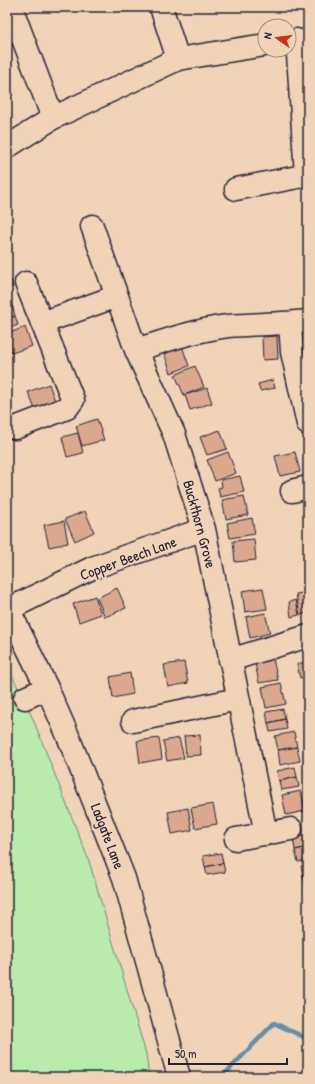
<svg xmlns="http://www.w3.org/2000/svg" width="315" height="1084" font-family="'Patrick Hand',sans-serif">
  <rect width="100%" height="100%" fill="#f1d4b8"/>
  <filter id="ink" filterUnits="userSpaceOnUse"><feTurbulence type="fractalNoise" baseFrequency=".025" numOctaves="2"/><feDisplacementMap in="SourceGraphic" scale="8" xChannelSelector="R" yChannelSelector="G"/><feConvolveMatrix kernelMatrix="1 2 1 2 8 2 1 2 1" color-interpolation-filters="sRGB"/></filter>
  <g filter="url(#ink)">
    <path fill="#b8ebac" stroke="#6d8674" d="M7 665 33 719 89 861 146 1054 149 1077H7Z"/>
    <g fill="none" stroke-linecap="round" stroke-linejoin="round">
      <path stroke="#638ea8" stroke-width="4.5" d="M222 1077 274 1023 308 1039"/>
    </g>
    <path fill="#dba88e" stroke="#22223b" d="M10 277 13 287 9 288 11 292 7 294V278Z
      M7 298H9L13 308 7 310Z
      M13 308 15 316 7 319V310Z
      M15 316 18 325 7 329V319Z
      M25 327 32 346 12 353 7 338V334Z
      M307 333H308V356H305Z
      M277 336 278 359 263 360 262 337Z
      M182 346 189 366 171 373 164 353Z
      M195 366 204 387 184 395 175 375Z
      M273 380 275 388 260 391 258 384Z
      M49 384 55 401 35 409 28 392Z
      M207 388 212 403 190 410 185 395Z
      M97 419 104 440 82 446 76 426Z
      M220 430 227 449 207 455 200 437Z
      M78 433 83 453 67 457 62 437Z
      M228 452 236 473 215 481 207 460Z
      M295 452 300 472 280 476 275 456Z
      M240 476 244 492 220 497 218 488 222 487 221 480Z
      M244 496 248 515 226 519 222 500Z
      M85 511 94 532 75 541 65 519Z
      M252 518 255 534 230 538 227 523Z
      M64 521 68 543 49 547 44 525Z
      M254 539 256 560 235 562 233 541Z
      M117 588 126 608 105 617 97 598Z
      M263 588 267 609 245 612 242 591Z
      M308 592V613L300 615 296 594Z
      M95 596 101 614 79 622 73 604Z
      M296 600 299 615 291 617 289 602Z
      M265 613 270 633 250 638 246 617Z
      M273 659 278 680 259 683 255 663Z
      M184 662 188 683 168 687 164 665Z
      M306 662 308 676 300 678 297 664Z
      M130 673 133 694 113 698 110 677Z
      M281 683 286 704 266 708 262 687Z
      M283 709 285 719 268 723 266 712Z
      M285 719 287 729 270 732 268 723Z
      M294 732 297 747 278 750 275 736Z
      M200 735 201 755 186 756 184 736Z
      M159 738 162 759 140 763 137 741Z
      M179 738 184 758 167 761 163 741Z
      M297 747 300 761 280 765 278 750Z
      M295 767 297 777 279 781 277 771Z
      M297 777 299 787 281 790 279 781Z
      M301 791 305 811 286 815 282 795Z
      M213 804 217 824 195 828 191 808Z
      M188 808 192 830 172 834 168 812Z
      M308 835V847L295 850 293 838Z
      M308 847V860L298 862 295 850Z
      M221 853 223 863 205 867 203 856Z
      M223 863 225 872 207 875 205 867Z
      M308 864V879L304 880 301 866Z
      M308 879V894H307L304 880Z"/>
    <g fill="none" stroke-linecap="round" stroke-linejoin="round">
      <g stroke="#22223b" stroke-width="25">
        <path id="minor" d="M11 7 53 118
          M161 7 178 59
          M297 40 306 175
          M7 147 53 118 178 59 265 45
          M236 189 308 175
          M92 226 136 350 174 434 204 529 266 834
          M42 323 117 296
          M290 323 292 352 308 424
          M136 350C167 340 197 330 228 326 255 324 282 324 308 321
          M15 428 67 408 73 400 26 283
          M292 491 308 487
          M9 609 92 568 204 529
          M230 660 308 636
          M25 698 47 688
          M133 721 238 699
          M236 839 291 829"/>
      </g>
      <g stroke="#22223b" stroke-width="25">
        <path id="major" d="M7 606 47 688 68 736 124 878 179 1077"/>
      </g>
      <use href="#minor" stroke="#f1d4b8" stroke-width="22"/>
      <use href="#major" stroke="#f1d4b8" stroke-width="22"/>
    </g>
  </g>
  <g text-anchor="middle" dominant-baseline="central" stroke-width="4" stroke-linejoin="round" paint-order="stroke">
    <g font-size="15" fill="#22223b" stroke="#f1d4b8">
      <text transform="translate(200 524) rotate(75)">Buckthorn Grove</text>
      <text transform="translate(128 558) rotate(-20)">Copper Beech Lane</text>
      <text transform="translate(108 836) rotate(69)">Ladgate Lane</text>
    </g>
  </g>
  <rect width="315" height="1084" fill="none" stroke="#f1d4b8" stroke-width="24"/>
  <rect x="12" y="12" width="291" height="1060" fill="none" stroke="#22223b" stroke-width="1.5" filter="url(#ink)"/>
  <g transform="translate(277 38) rotate(284)"><circle r="19" fill="#f1d4b8" stroke="#9e8d86"/>
  <path d="M0-3L7 15L0 10L-7 15Z" fill="#c8321e"/>
  <text y="-6" font-size="11" font-weight="bold" text-anchor="middle" fill="#22223b">N</text>
  </g>
  <path d="M169 1058v6h118v-6" fill="none" stroke="#22223b" stroke-width="2"/>
  <text x="175" y="1058" font-size="12" fill="#22223b" stroke="#f1d4b8" stroke-width="3" paint-order="stroke">50 m</text>
</svg>
